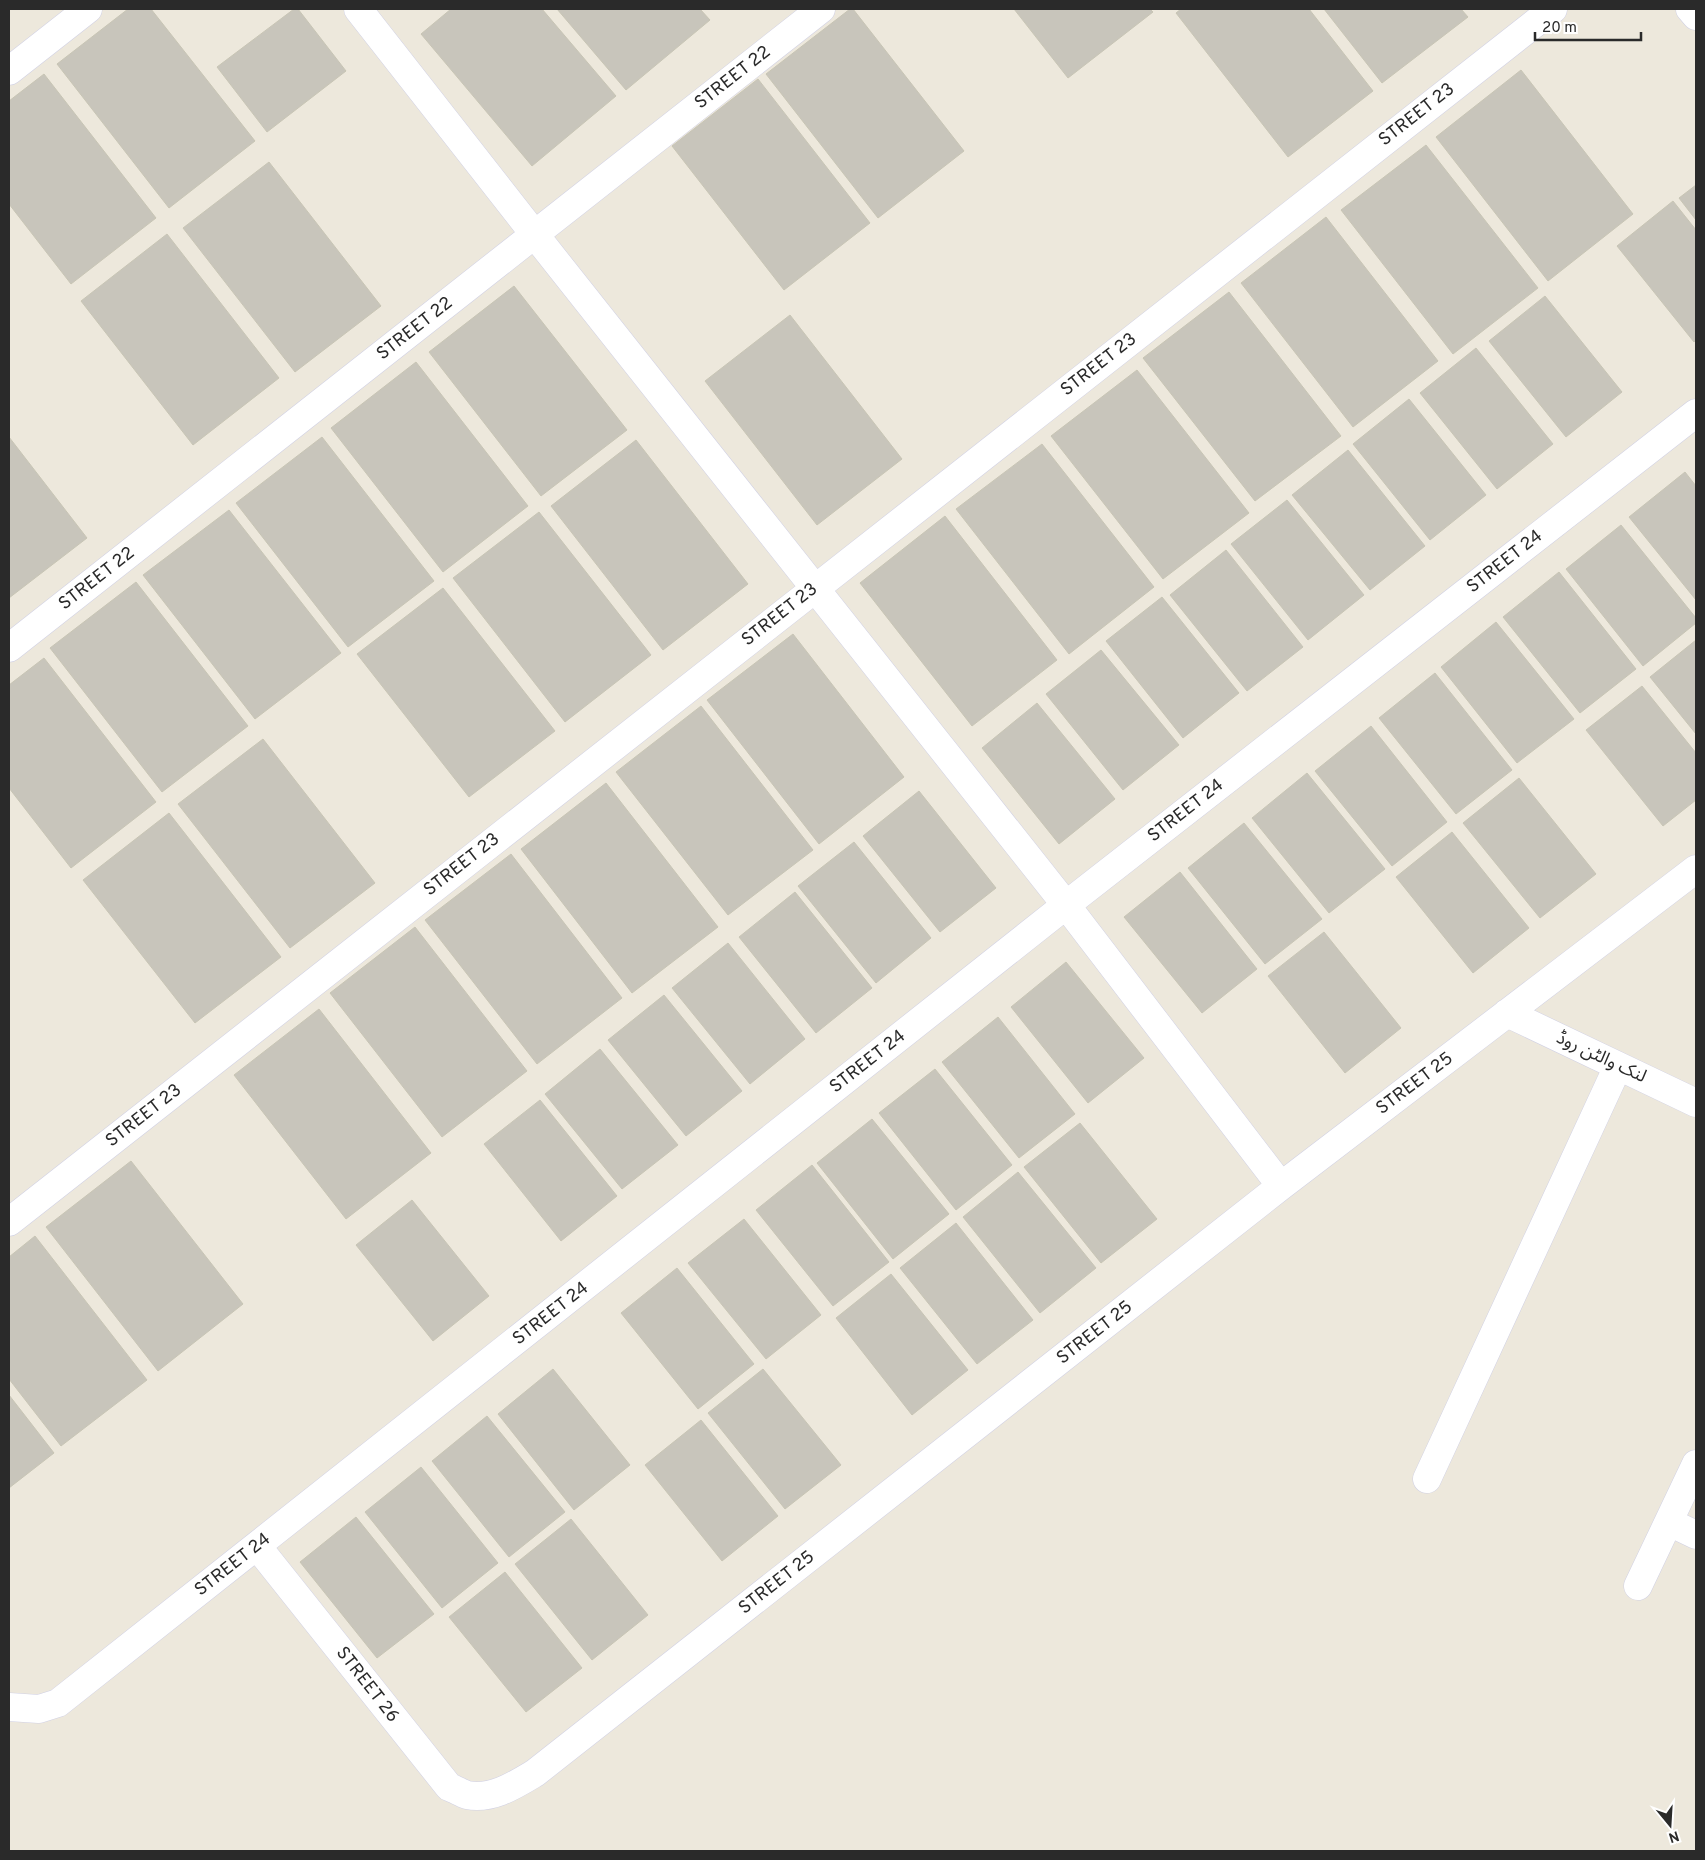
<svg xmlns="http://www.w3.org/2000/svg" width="1705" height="1860" font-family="Overpass,'Noto Sans Arabic',sans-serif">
  <rect width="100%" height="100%" fill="#ede8dc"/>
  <path fill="#c8c5bb" stroke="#c8c5b5" d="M128 9H151L255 141 169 208 57 64Z
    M294 9H298L346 71 267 132 217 67Z
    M451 9H542L616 96 532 166 421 34Z
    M557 9H700L710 20 626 90Z
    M850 9H853L964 151 878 218 766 74Z
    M1014 9H1150L1153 12 1068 78Z
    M1181 9H1309L1373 91 1288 157 1176 13Z
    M1324 9H1461L1468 17 1382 83Z
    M1521 70 1633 214 1548 281 1436 137Z
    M44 74 156 218 71 284 9 204V101Z
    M758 79 870 223 784 290 672 146Z
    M1426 145 1538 288 1453 354 1341 210Z
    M269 162 381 306 295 372 183 228Z
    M1696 185V220L1679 198Z
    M1673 201 1696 230V340L1694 342 1617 246Z
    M1326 217 1438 361 1353 427 1241 283Z
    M167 234 279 378 193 445 81 301Z
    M514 286 627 430 541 496 429 352Z
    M1229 292 1341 436 1255 501 1143 358Z
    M1545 296 1622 392 1566 437 1489 341Z
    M790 315 902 459 817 525 705 381Z
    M1476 348 1553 444 1497 489 1420 393Z
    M416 362 528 506 443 572 331 428Z
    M1137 370 1249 513 1163 579 1051 436Z
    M1409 399 1486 495 1430 540 1353 444Z
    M9 437 87 538 9 598Z
    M322 437 434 581 348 647 236 503Z
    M636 440 748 584 663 650 551 506Z
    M1042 444 1154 587 1069 654 956 509Z
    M1348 450 1425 546 1370 590 1292 495Z
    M1685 472 1696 486V600L1629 517Z
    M1287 500 1364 595 1308 640 1231 544Z
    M229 510 341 653 255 719 143 575Z
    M539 512 651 655 565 722 453 578Z
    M945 516 1057 660 972 726 860 583Z
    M1621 525 1696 618V623L1643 666 1566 569Z
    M1226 550 1303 647 1247 691 1170 595Z
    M1559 572 1636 669 1580 713 1503 617Z
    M136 582 248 726 162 792 50 648Z
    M443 588 555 731 469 797 357 654Z
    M1162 597 1239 693 1183 738 1106 641Z
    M1496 622 1574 719 1517 763 1441 667Z
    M793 634 904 777 819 844 707 700Z
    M1696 640V734L1650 677Z
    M1101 650 1179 745 1123 790 1046 694Z
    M44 658 156 802 71 868 9 788V685Z
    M1435 673 1512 770 1456 814 1379 718Z
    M1642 686 1696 753V800L1663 826 1586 730Z
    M1037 703 1115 799 1059 844 982 748Z
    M701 706 813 850 728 915 616 772Z
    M1371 726 1447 822 1392 866 1315 771Z
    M263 739 375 883 290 948 178 804Z
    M1307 773 1385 869 1329 913 1252 818Z
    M1519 778 1596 874 1540 918 1463 823Z
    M606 783 718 927 632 993 521 849Z
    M919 791 996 888 940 932 863 836Z
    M169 813 281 957 195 1023 83 880Z
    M1244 823 1322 919 1265 964 1188 868Z
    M1452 832 1529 928 1473 973 1396 877Z
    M854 842 931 938 876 983 798 886Z
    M511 854 622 998 537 1064 425 920Z
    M1180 872 1257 969 1202 1013 1124 917Z
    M795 892 872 988 816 1033 739 937Z
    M415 927 527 1071 442 1137 330 993Z
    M1324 932 1401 1028 1345 1073 1268 976Z
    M728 943 805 1039 750 1084 672 988Z
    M1066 962 1144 1058 1088 1103 1011 1007Z
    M664 995 742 1091 686 1136 608 1040Z
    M319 1009 431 1153 346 1219 234 1075Z
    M998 1017 1075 1114 1019 1158 942 1062Z
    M600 1049 678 1145 622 1189 545 1094Z
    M935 1069 1012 1165 956 1210 879 1113Z
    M540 1100 617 1196 561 1241 484 1144Z
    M872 1119 949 1214 893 1259 817 1163Z
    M1080 1123 1157 1219 1101 1263 1024 1167Z
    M131 1161 243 1304 158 1371 46 1227Z
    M812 1165 889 1262 833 1306 756 1210Z
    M1018 1172 1096 1268 1040 1313 963 1217Z
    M412 1200 489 1296 433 1341 356 1245Z
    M744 1219 821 1315 766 1359 688 1263Z
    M956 1223 1033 1320 977 1364 900 1268Z
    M35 1236 147 1380 61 1446 9 1379V1257Z
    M677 1268 754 1364 698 1409 621 1313Z
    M891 1274 968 1370 912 1415 836 1318Z
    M553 1369 630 1465 574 1510 498 1414Z
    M763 1369 841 1465 785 1509 708 1413Z
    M9 1395 54 1453 9 1488Z
    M487 1416 565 1512 509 1557 432 1461Z
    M701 1420 778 1516 722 1561 645 1465Z
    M421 1467 498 1563 442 1608 365 1512Z
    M356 1517 434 1614 377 1658 300 1562Z
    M571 1519 648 1615 592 1660 515 1564Z
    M505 1572 582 1668 526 1712 449 1617Z"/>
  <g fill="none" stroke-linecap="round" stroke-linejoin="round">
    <g stroke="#d1d1e4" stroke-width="29">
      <path id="minor" d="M358 9 535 235 1066 905 1281 1186
        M1690 9 1696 16
        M9 71 88 9
        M9 648 821 9
        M1507 1013 1696 1103
        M9 1222 1553 9
        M1427 1479 1618 1066
        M1669 1522 1696 1535
        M257 1546 449 1787C455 1789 461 1793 467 1795 492 1800 515 1785 535 1773L1281 1186 1696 869
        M1638 1586 1696 1464
        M9 1707 39 1709 58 1703 1066 905 1696 413"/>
    </g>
    <use href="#minor" stroke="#fff" stroke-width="28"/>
  </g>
  <g text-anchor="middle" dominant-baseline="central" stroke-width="5" stroke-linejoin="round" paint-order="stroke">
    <g font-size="18" fill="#2a2a2a" stroke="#fff">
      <text transform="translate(733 78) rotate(-38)">STREET 22</text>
      <text transform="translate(1417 115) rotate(-38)">STREET 23</text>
      <text transform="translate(415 329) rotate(-38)">STREET 22</text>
      <text transform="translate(1099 365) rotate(-38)">STREET 23</text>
      <text transform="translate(1505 562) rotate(-38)">STREET 24</text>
      <text transform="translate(97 579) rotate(-38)">STREET 22</text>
      <text transform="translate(780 615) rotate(-38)">STREET 23</text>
      <text transform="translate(1186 811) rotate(-38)">STREET 24</text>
      <text transform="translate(462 865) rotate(-38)">STREET 23</text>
      <text transform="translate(1601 1058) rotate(25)">لنک والٹن روڈ</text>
      <text transform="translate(868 1062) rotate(-38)">STREET 24</text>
      <text transform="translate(1415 1084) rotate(-37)">STREET 25</text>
      <text transform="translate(144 1116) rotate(-38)">STREET 23</text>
      <text transform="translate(551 1314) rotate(-38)">STREET 24</text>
      <text transform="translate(1095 1333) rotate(-38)">STREET 25</text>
      <text transform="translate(233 1565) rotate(-38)">STREET 24</text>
      <text transform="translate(777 1583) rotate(-38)">STREET 25</text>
      <text transform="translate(367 1685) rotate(52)">STREET 26</text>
    </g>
  </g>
  <rect width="1705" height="1860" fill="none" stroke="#2a2a2a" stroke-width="20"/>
  <g transform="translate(1670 1825) rotate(162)" stroke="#ffffff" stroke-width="4" paint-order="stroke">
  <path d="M0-4L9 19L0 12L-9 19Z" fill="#2a2a2a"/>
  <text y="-8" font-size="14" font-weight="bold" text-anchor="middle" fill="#2a2a2a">N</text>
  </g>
  <path d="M1535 32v8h106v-8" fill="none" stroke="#2a2a2a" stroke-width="2.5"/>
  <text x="1542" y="32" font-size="15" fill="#2a2a2a" stroke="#ffffff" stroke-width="4" paint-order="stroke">20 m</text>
</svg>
